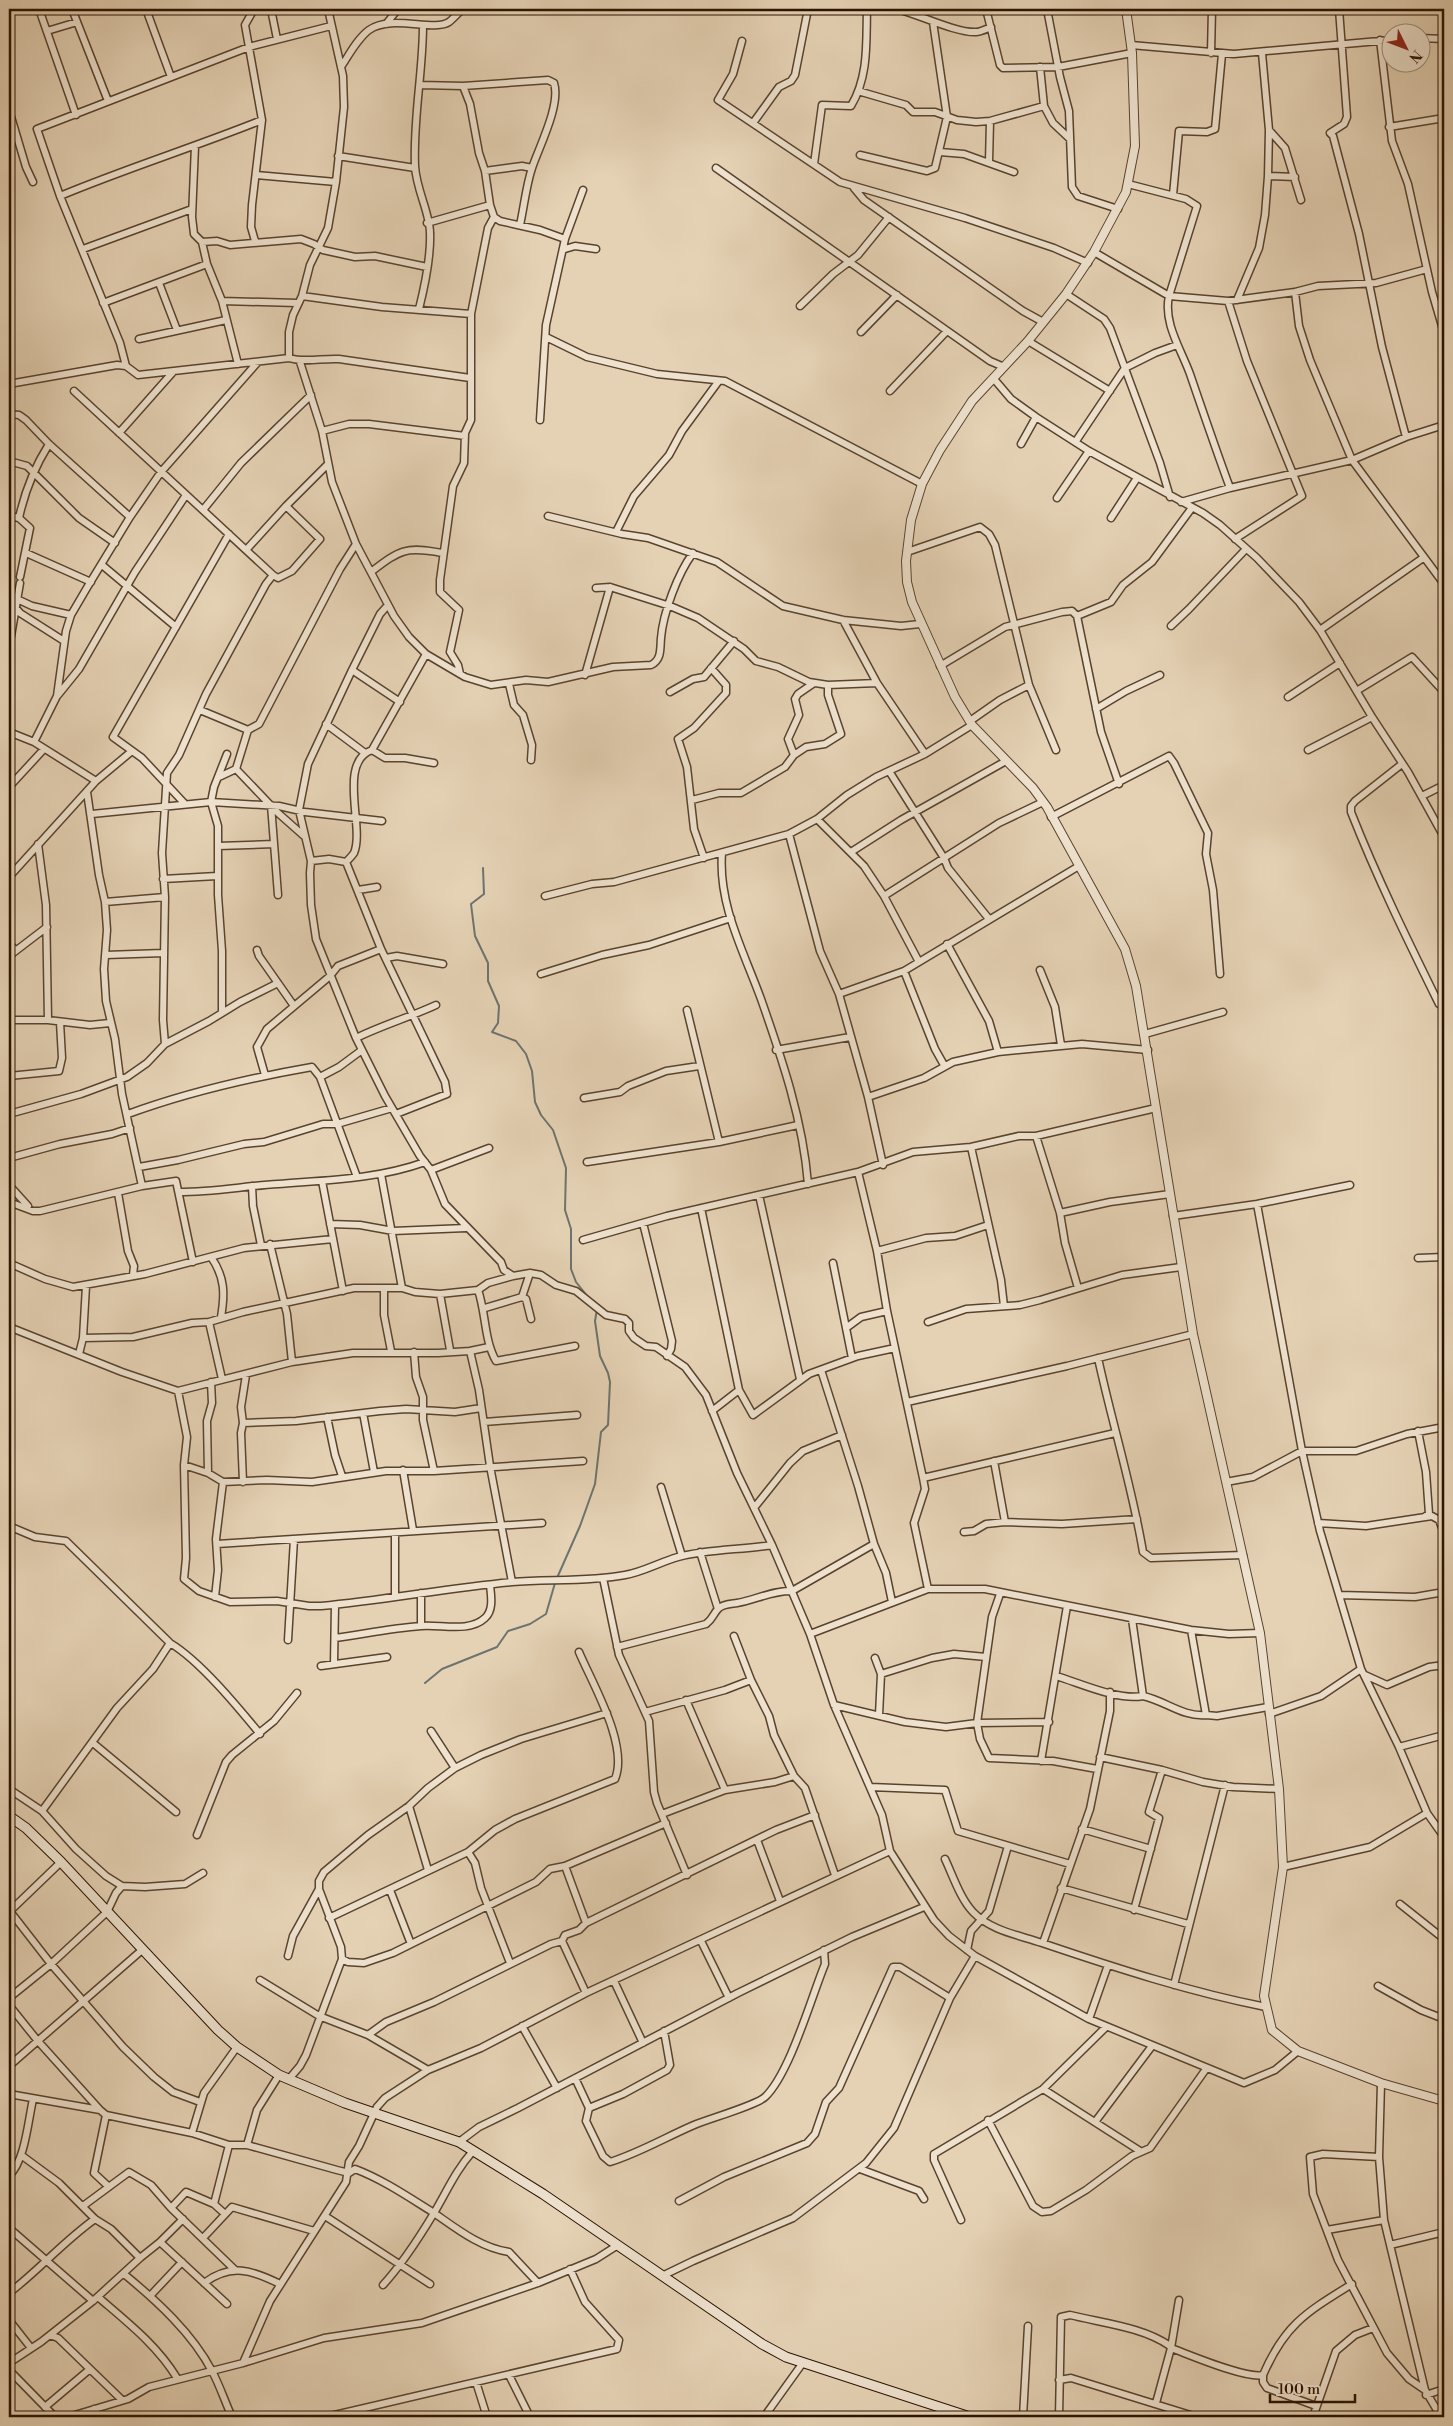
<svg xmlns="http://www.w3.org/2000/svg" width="1453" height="2426" font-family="'Libre Bodoni',serif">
  <rect width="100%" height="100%" fill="#e5d2b5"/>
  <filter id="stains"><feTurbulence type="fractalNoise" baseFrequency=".004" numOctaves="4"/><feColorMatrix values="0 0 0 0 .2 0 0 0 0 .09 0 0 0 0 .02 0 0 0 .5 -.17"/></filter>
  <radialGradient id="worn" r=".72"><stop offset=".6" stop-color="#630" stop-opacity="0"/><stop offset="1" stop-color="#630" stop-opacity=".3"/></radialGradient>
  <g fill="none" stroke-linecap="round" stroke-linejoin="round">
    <path stroke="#6d746e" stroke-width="2" d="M483 868 484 894 471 904 475 936 488 963V981L499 1006 498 1023 492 1032 516 1041 526 1054 532 1071 535 1102 541 1115 553 1130 566 1168 565 1210 571 1229V1269L576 1282 588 1297
      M557 1578 580 1526 595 1484 601 1432 608 1425 610 1382 608 1373 600 1356 595 1321 597 1309
      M425 1683 442 1669 497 1647 508 1631 530 1624 546 1614 555 1583"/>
    <g stroke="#5a432d" stroke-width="9">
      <path id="minor" d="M39 9 76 115
        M72 9 108 101
        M146 9 171 77
        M254 9 245 25 262 120 252 205 251 227 255 241
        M271 9 277 39
        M897 9C918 14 956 33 976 32 981 32 986 29 991 27
        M986 9 1000 65 1003 68 1058 67 1132 53
        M1047 9 1060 77 1069 111 1072 187 1078 196 1118 209
        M1339 9 1347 117 1344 124 1330 133 1333 136 1359 234 1382 347 1406 437
        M386 24 398 9
        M47 31 77 22
        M1420 38 1444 39
        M1380 40 1392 141 1408 184 1432 292 1444 333
        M742 41 733 74 718 100 840 182 965 218 1054 248 1088 263
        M1131 45 1234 54 1390 40
        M1211 53 1212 9
        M341 67C349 55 357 39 369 30 391 14 434 32 449 22 453 19 458 13 463 9
        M420 85 463 86 548 80 554 83C561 105 539 147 532 168 526 186 524 207 520 225
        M858 91 906 105 913 112H935L957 120 976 122 990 121 1044 106 1040 67
        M1044 106 1053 123 1070 139
        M9 110 26 167 33 182
        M753 123 779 87 791 81 795 75 808 9
        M1389 127 1444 118
        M1269 130 1285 148 1301 200
        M195 146 192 217 194 234 202 242 207 264 222 301 238 364
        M940 152 964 154 1014 172
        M860 155 927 171 935 168 947 117 933 22
        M338 156 415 168
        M989 162 990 121
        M814 164 822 105 851 106C869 76 866 42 867 9
        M716 168 990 361 1004 367
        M485 171 522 166 532 168
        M256 175 336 182
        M1268 176 1295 177
        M1128 184 1186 199 1197 206 1169 296C1163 323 1181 349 1190 374 1203 412 1216 450 1230 488
        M854 188 864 200 1023 311 1043 322
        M1173 195 1179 131 1207 132 1215 129 1222 54
        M60 196C127 168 195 147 262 120
        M494 217 500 221 540 230 565 239
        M427 223 490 205
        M202 242 217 241 230 245 301 239 314 244 323 250 355 257 375 256 427 267
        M83 249 192 209
        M565 249 575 246 596 249
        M1094 252 1169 296 1228 301 1295 292 1318 286 1376 283 1427 269
        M159 283 177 330
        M1295 292 1299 326 1310 360 1352 460 1444 584
        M1066 294 1104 319 1110 328 1160 463 1170 497
        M302 296 382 307 471 314
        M1237 300 1259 248 1265 215 1268 176 1269 130 1262 53
        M222 301 297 303
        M1228 301 1247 361 1302 496 1235 539
        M103 303 207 264
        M800 306 833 274 858 255 889 217
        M419 309C425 285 431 258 430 233 430 213 416 189 415 166 413 118 423 72 423 25
        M861 332 897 295
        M546 337 587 357 657 374 725 381 922 484
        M139 339 226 320
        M1028 341 1110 391
        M289 358V332L293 315 302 296 310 265 328 228 336 182 344 107 343 76 328 9
        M300 362 322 431 332 482 356 544 394 616 409 637 426 654 465 677 491 685 526 680 548 682 613 667 651 665C662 660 660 648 661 638 663 613 678 573 693 553
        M126 366 120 343 60 196 37 129 249 47 331 26
        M994 379 1011 399 1036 417 1089 451 1203 513 1220 525 1257 558 1299 602 1320 630 1372 717 1408 772 1444 837
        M9 384 117 365 126 366 138 375 289 358C305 363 322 358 339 359L470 378
        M74 391 273 575
        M890 391 947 331
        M9 414 19 415 26 420 49 444 130 517
        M540 420 546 325 565 239 583 190
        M322 431 349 424H369L465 436
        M119 433 173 372
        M1076 441 1125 368 1155 353 1177 345
        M1021 444 1036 417
        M9 461 27 466 79 518 115 543
        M1057 498 1089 451
        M1181 502 1230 488 1352 460 1406 437 1444 425
        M203 510 241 463 311 395
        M9 516 19 518
        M548 516 622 534 648 538 717 562 783 606 843 620 901 626 920 624
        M1111 518 1137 478
        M616 532 634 496 669 455 682 431 718 382
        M247 549 286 506 328 464
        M907 552 980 527 989 534 995 545 1029 685 1056 750
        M26 553 91 582
        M102 565 176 627
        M371 572C400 550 405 546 442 553
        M20 577 30 528 19 518C25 490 34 468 49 444
        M596 588 610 587 670 606 698 618 744 649 756 661 778 667 809 682 828 685 877 683
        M17 599 32 606 71 615
        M15 607 20 613 64 641
        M1077 616 1101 732 1119 784
        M843 620 877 683 925 754
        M1171 626 1189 609 1246 549
        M1320 630 1423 558
        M9 648 20 583
        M940 666 1005 627 1062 612 1072 611 1077 616 1111 602 1123 585 1152 562 1191 509
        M352 670 400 702
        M460 674 458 665 450 652 459 610 440 592V580L453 486 464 463 465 433 471 420V314L488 228 494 217 490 205 485 171 479 153 470 104 463 86
        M585 675 610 587
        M509 684 514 705 523 715 532 745 531 760
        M1358 690 1412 657 1444 692
        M670 692 693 679 704 677 734 641
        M58 695 79 669 135 572 186 495
        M1288 697 1340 663
        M1096 709 1126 691 1160 675
        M200 710 248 730 259 724 340 569 356 544
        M970 721 1000 700 1029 685
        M326 724 365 753
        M9 732 34 742 96 781
        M34 742 57 696 66 631 71 615 88 586 130 517 161 472 257 363
        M372 750 385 758H405L434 763
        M1308 750 1372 717
        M794 755 788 739 799 715 795 699 798 694 814 683
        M1402 764 1355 801 1351 806V812C1377 878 1408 941 1439 1004L1444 1007
        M236 769 278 813 304 836
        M236 769 248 730
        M889 771 944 858 948 868 989 919
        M219 777 236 769
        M9 787 44 749
        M87 792 99 875 105 902 107 930 104 969 106 1001 115 1039 122 1094 142 1186
        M1422 796 1444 785
        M692 800 719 793H741L785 767 794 755 806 747 825 744 841 734 828 695V685
        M185 804 142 758 113 737 229 534
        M271 805 278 895
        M92 814 211 802 279 806 305 812 382 821
        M1051 817 1169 756 1174 763 1208 833 1206 854 1213 890 1220 974
        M817 819 864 866 884 896 919 962
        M789 834 820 951 839 994 868 1097 883 1165
        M38 844 46 905 48 1020
        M218 846 274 844
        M851 852 901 820 1006 761
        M722 853C718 905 744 952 761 999 782 1059 803 1120 808 1184
        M704 858 694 829 687 767 678 739 694 728 726 693V685L711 668
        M311 861 299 810 308 764 352 670 380 614 388 605
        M346 862 329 859 311 861 310 873 311 905 316 939 356 1038 385 1096 420 1156 431 1170 445 1204 501 1262 504 1270 513 1276 530 1273 541 1275 556 1285 576 1291 606 1315 625 1319 629 1323V1331L634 1338 646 1346 656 1347 685 1367 706 1395 737 1473 772 1545 810 1634 834 1705 882 1815 890 1851 934 1920 949 1936 975 1956 1089 2019 1244 2083 1275 2070 1298 2051
        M346 862 381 949 445 1082 447 1094 396 1114
        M346 862C348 860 352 856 354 853 365 828 337 762 372 750L426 654
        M9 877 96 781 132 751
        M163 879 217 876
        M358 890 377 887
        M545 896 592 884 614 882 789 834 817 819 847 795 876 777 925 754 972 725
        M884 896 999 823 1043 802
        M105 902 165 897
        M9 943 15 950
        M947 944 989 1021 998 1052
        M257 950 259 956 294 1006
        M106 955 163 953
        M9 956 47 927
        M386 958 397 956 443 964
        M1040 970 1055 1007 1061 1045
        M904 971 935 1049 944 1065
        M541 974 602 955 649 945 731 918
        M839 994 904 971 1079 866
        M687 1010 719 1142
        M222 1011V951L218 895V826L211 802 214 787 227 754
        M9 1020H48L90 1025 110 1023
        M1145 1034 1223 1012
        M356 1038C383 1025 410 1017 436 1005
        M165 1044 163 1020 165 897 162 853 167 773 179 755 206 694 266 584 273 575 278 578 292 571 320 539 286 506
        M776 1050 850 1037
        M265 1075 257 1047 267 1029 330 976 338 966 381 949
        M9 1076 59 1071 62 1058 60 1022
        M320 1077 339 1067 362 1050
        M868 1097 924 1078 953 1062 998 1052 1082 1044 1148 1050
        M584 1098 620 1092 628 1086 666 1071 699 1066
        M9 1114 81 1094 127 1077 147 1063 165 1044 209 1021 240 1002 278 983
        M128 1114C188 1092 249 1078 312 1067L320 1077 357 1177
        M1036 1136 1060 1213 1065 1243 1078 1288
        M971 1147 1001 1280 1004 1306
        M9 1158 60 1144 112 1134 130 1128
        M587 1162 719 1142 798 1125
        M139 1167 178 1160 244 1144 264 1142 323 1124H337L392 1108
        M431 1170 489 1148
        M858 1172 877 1251 887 1311 923 1478 925 1489 914 1523 928 1589
        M381 1174 402 1288
        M322 1181 343 1291
        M9 1185 28 1206
        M252 1186 253 1206 261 1245
        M179 1192C213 1192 245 1186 278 1184 328 1180 378 1179 425 1162
        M118 1193 128 1251 134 1266 133 1275
        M759 1195 800 1379
        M9 1202 33 1211H40L142 1186 176 1181 193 1262
        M1257 1204 1302 1451 1320 1531 1361 1669 1399 1747 1427 1813 1444 1837
        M701 1208 739 1390 753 1415 809 1374 858 1356 895 1348
        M1060 1213 1110 1202 1170 1194
        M1173 1216 1257 1204 1350 1185
        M643 1223 672 1341 671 1349 667 1356
        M330 1224 360 1225 393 1231 466 1228
        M583 1240 667 1216 858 1172 913 1152 971 1147 1019 1136H1036L1156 1108
        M270 1244 287 1314 292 1362
        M877 1251 926 1238 955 1236 988 1225
        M211 1257C225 1277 225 1294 221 1317
        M1418 1258 1444 1257
        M9 1263 45 1279 73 1287 145 1274 244 1248 333 1239
        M833 1263 852 1358
        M384 1288V1315L391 1351
        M478 1290C486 1313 484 1340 496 1361L575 1346
        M440 1294 450 1350
        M522 1297 530 1273
        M522 1297 526 1299 531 1319
        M485 1308 522 1297
        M209 1322 222 1379
        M928 1322 966 1309 1020 1305 1040 1300 1122 1275 1181 1267
        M9 1327 122 1372 178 1391 292 1362 353 1353H438L470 1351 489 1347
        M846 1328 861 1317 887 1311
        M83 1338 133 1337 192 1323 209 1322 243 1312 354 1288H402L415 1292 440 1294 478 1290 488 1283 513 1276
        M470 1351 479 1390 490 1466 512 1582
        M414 1352 416 1377 423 1397V1420L434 1471
        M79 1354 83 1338 86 1286
        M1098 1358C1112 1423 1132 1486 1143 1552L1151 1558 1243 1555
        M821 1370 858 1486 874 1544 886 1573 892 1602
        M178 1391 187 1437 184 1465 186 1558 184 1579 199 1591 230 1602 277 1601 309 1606H321C385 1600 448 1588 512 1582 549 1579 588 1582 625 1575 643 1572 660 1562 678 1557 709 1549 741 1550 772 1545
        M907 1402 1067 1366 1193 1334
        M712 1411 739 1390
        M363 1413 374 1472
        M327 1417 335 1455 342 1476
        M484 1422 577 1415
        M243 1423 296 1421 380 1411 406 1409 455 1412 481 1408
        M1418 1431 1426 1472 1429 1514 1424 1517
        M994 1461 1005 1522
        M184 1465 208 1473 223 1482 267 1480 312 1482 386 1471H434L583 1461
        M403 1470 413 1530
        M208 1473 207 1421 212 1403 211 1382
        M923 1478 1115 1433
        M243 1482 241 1433 243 1423 241 1407 246 1375
        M1226 1482 1253 1477 1302 1451H1356L1407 1434 1444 1427
        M661 1487 682 1556
        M754 1508 790 1463 803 1451 842 1435
        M1318 1523 1366 1526 1432 1516 1439 1520 1444 1533
        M9 1526 35 1537 66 1541 170 1643C200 1661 237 1706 260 1734
        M964 1532 974 1531 986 1524 1005 1522 1062 1524 1137 1519
        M217 1544 542 1523
        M700 1552 718 1609
        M603 1578 619 1655 649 1721 654 1792 657 1803 687 1875
        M1000 1594 992 1617 977 1723 980 1739 989 1758 1053 1761 1097 1769
        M1339 1595 1415 1597 1444 1592
        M395 1596V1533
        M215 1597 218 1570 216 1539 223 1482
        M421 1626V1593
        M1191 1630 1206 1715 1217 1716 1268 1707
        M810 1634 928 1589H985L1191 1630 1229 1634 1260 1633
        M734 1636 751 1680 769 1716 774 1735 794 1776 805 1788 835 1875
        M335 1638C364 1634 392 1628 421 1626 440 1624 469 1633 485 1618 494 1610 491 1595 490 1585
        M288 1640 294 1539
        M617 1647 706 1624C713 1619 713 1614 718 1609 722 1604 731 1604 737 1603 755 1600 774 1590 792 1591L874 1544
        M875 1658 881 1674 879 1715
        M334 1664 335 1605
        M321 1666 387 1657
        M881 1674 932 1658 954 1654 986 1657
        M1365 1675 1387 1685 1429 1667 1444 1665
        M1056 1676C1080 1683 1118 1701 1143 1696L1132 1619
        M1143 1696C1166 1701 1182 1717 1206 1715
        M686 1700 725 1790
        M834 1705 905 1722 946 1727 977 1723 1049 1722
        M645 1712 725 1690 751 1680
        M1269 1714 1321 1696 1361 1669
        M431 1731 455 1768
        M93 1743 176 1812
        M1399 1747 1444 1735
        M1100 1757 1162 1770 1203 1782 1233 1787 1279 1789
        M1041 1761 1067 1606
        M870 1787 945 1790 958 1831 1070 1864
        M9 1789 42 1811 76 1849 106 1876 122 1886 145 1887 185 1884 203 1873
        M409 1806 428 1870
        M42 1811 117 1708 153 1669 170 1643
        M662 1814 725 1790 775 1782 794 1776
        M1082 1829 1151 1849
        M197 1835 226 1762 232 1755 274 1721 297 1693
        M757 1840 780 1901
        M468 1852 475 1863 481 1888 510 1963
        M945 1859C953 1876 960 1898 973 1912 991 1931 1019 1935 1042 1943 1116 1968 1190 1992 1266 2007
        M565 1866 586 1923
        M1283 1867 1370 1847 1427 1813
        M1061 1888 1188 1924
        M390 1890 411 1944
        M1400 1904 1444 1939
        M9 1910 51 1964 123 2047 154 2077 173 2092 200 2102
        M1134 1910 1159 1818 1149 1812 1162 1770
        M9 1912 61 1862
        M329 1918 468 1852 495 1830 515 1819 615 1779C629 1745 592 1683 579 1652
        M562 1941 586 1993
        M701 1941 729 1998
        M1043 1943 1090 1809 1110 1711V1692
        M967 1950 971 1931 989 1911 1008 1846
        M288 1956 293 1936 319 1889V1881L324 1872 368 1835 409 1806 428 1788 455 1768 481 1755 521 1739 607 1713
        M342 1959 348 1962 364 1963 393 1953 536 1882 550 1869 565 1866 666 1823
        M260 1980 319 2016 368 2035 428 2070
        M614 1981 643 2043
        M1174 1985 1225 1785
        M1378 1986 1421 2010 1444 2019
        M9 1998 51 1964 107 1912 116 1893 122 1886
        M9 2005 37 2040 100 2110
        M1089 2019 1108 1965
        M522 2026 557 2088
        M368 2035 386 2022 434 2002 551 1944 562 1941 565 1935 579 1930 586 1923 776 1830 815 1815
        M9 2066 142 1950
        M575 2078 589 2108 586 2121 603 2156 610 2162C639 2153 666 2137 694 2125 708 2119 757 2105 765 2097 790 2073 811 1998 825 1964L824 1950
        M289 2079 300 2066 306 2055 342 1959 341 1947 319 1889
        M1381 2083 1379 2157 1384 2220 1425 2390 1441 2417
        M1043 2089 1140 2151
        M9 2094 100 2110 106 2115 192 2133 229 2145H247L337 2170 349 2173 355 2169C382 2179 410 2198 434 2213 457 2229 481 2248 509 2252L538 2283
        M589 2108 623 2094 667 2070 670 2065 664 2031
        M106 2115 94 2173 109 2187
        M988 2120 1033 2206 1042 2212 1051 2211 1086 2190 1132 2156 1150 2148 1206 2069
        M1095 2122 1152 2046
        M192 2133 204 2093 237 2047
        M459 2142 479 2127 518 2108 738 1993 852 1937 924 1907
        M247 2145 257 2110 279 2075
        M21 2155 59 2183 95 2219 111 2229 140 2258
        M1379 2157 1323 2154 1310 2157 1313 2194 1338 2260 1387 2353 1409 2379 1425 2390
        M860 2169 919 2191 924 2199
        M9 2176C25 2161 28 2122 33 2099
        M679 2201 724 2177 807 2143 815 2134 826 2102 839 2088 893 1967H900L950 1998
        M214 2204 229 2145
        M83 2206 129 2172 151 2185 171 2208 234 2269
        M171 2208 186 2192 214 2204 225 2214
        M325 2216 430 2284
        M961 2220 934 2160V2154L1043 2089 1106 2027
        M9 2228 93 2301
        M1327 2230 1384 2220
        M203 2238 232 2207 314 2231
        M160 2242 227 2304
        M1390 2245 1444 2232
        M124 2274C157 2301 192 2333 212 2371 220 2386 225 2402 232 2417
        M664 2275 693 2261 793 2218 866 2163 894 2128 950 1998 975 1956
        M204 2283C231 2263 252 2270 280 2284
        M383 2285C403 2263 419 2238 434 2213 447 2191 456 2170 473 2151
        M9 2293C39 2270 64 2241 95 2219
        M150 2296 182 2262
        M98 2297C127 2322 157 2345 177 2378
        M9 2320 31 2348
        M50 2335 58 2338 122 2400
        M1171 2348C1190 2355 1246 2379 1263 2375
        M9 2363 41 2342 93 2301 140 2258 160 2242 183 2219
        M243 2363 270 2301 346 2182 349 2162 359 2146 377 2107 385 2098 428 2070 481 2048 586 1993 890 1851
        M9 2370 55 2417
        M509 2375 530 2417
        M1059 2380 1071 2378 1197 2417
        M476 2382 487 2417
        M1426 2395 1444 2389
        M1156 2403 1171 2348 1179 2300
        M1316 2406 1267 2388 1263 2382V2375C1285 2324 1307 2312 1352 2284
        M45 2407 90 2369
        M94 2409 98 2417
        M68 2417 128 2399 149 2387 243 2363 324 2338 422 2323 538 2283 596 2259 618 2245
        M326 2417 617 2349 619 2340 585 2302 570 2269
        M764 2417 802 2364
        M939 2417 943 2408
        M1023 2417 1028 2326
        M1059 2417 1061 2317 1070 2315C1102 2323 1143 2327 1170 2346
        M1313 2417 1336 2351 1355 2335 1373 2328"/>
    </g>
    <g stroke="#5a432d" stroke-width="10">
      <path id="tertiary" d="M1126 9 1132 53 1135 146 1126 192 1094 252 1066 294 1028 341 972 401 940 450 922 484 911 520 906 561 907 582 912 602 955 697 972 725 1033 788 1047 807 1125 949 1136 986 1193 1334 1260 1633 1279 1789 1283 1867 1264 1996 1272 2030 1298 2051 1381 2083 1444 2101"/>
    </g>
    <g stroke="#2b1300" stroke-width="11">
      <path id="secondary" d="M9 1816 26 1828 61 1862 218 2030 237 2047 279 2075 345 2103 459 2142 543 2194 762 2344 786 2357 970 2417"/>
    </g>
    <use href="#minor" stroke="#eee2cf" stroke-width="6"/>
    <use href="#tertiary" stroke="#eee2cf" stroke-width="8"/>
    <use href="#secondary" stroke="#eee2cf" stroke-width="9"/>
  </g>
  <rect width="1453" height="2426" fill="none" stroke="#e5d2b5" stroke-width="30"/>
  <rect x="10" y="10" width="1433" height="2406" fill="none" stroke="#2b1300" stroke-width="2.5"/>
  <rect x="15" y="15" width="1423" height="2396" fill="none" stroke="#2b1300"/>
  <g transform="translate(1406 48) rotate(132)"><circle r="24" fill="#eee2cf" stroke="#a08f7c"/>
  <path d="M0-4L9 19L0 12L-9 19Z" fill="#8f2418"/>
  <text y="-8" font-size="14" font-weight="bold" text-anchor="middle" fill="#2b1300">N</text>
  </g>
  <path d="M1270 2394v8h85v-8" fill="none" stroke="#2b1300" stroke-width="2.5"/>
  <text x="1278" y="2394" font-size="15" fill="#2b1300" stroke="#eee2cf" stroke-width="4" paint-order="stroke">100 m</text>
  <rect width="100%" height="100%" filter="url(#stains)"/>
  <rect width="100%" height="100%" fill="url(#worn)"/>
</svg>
